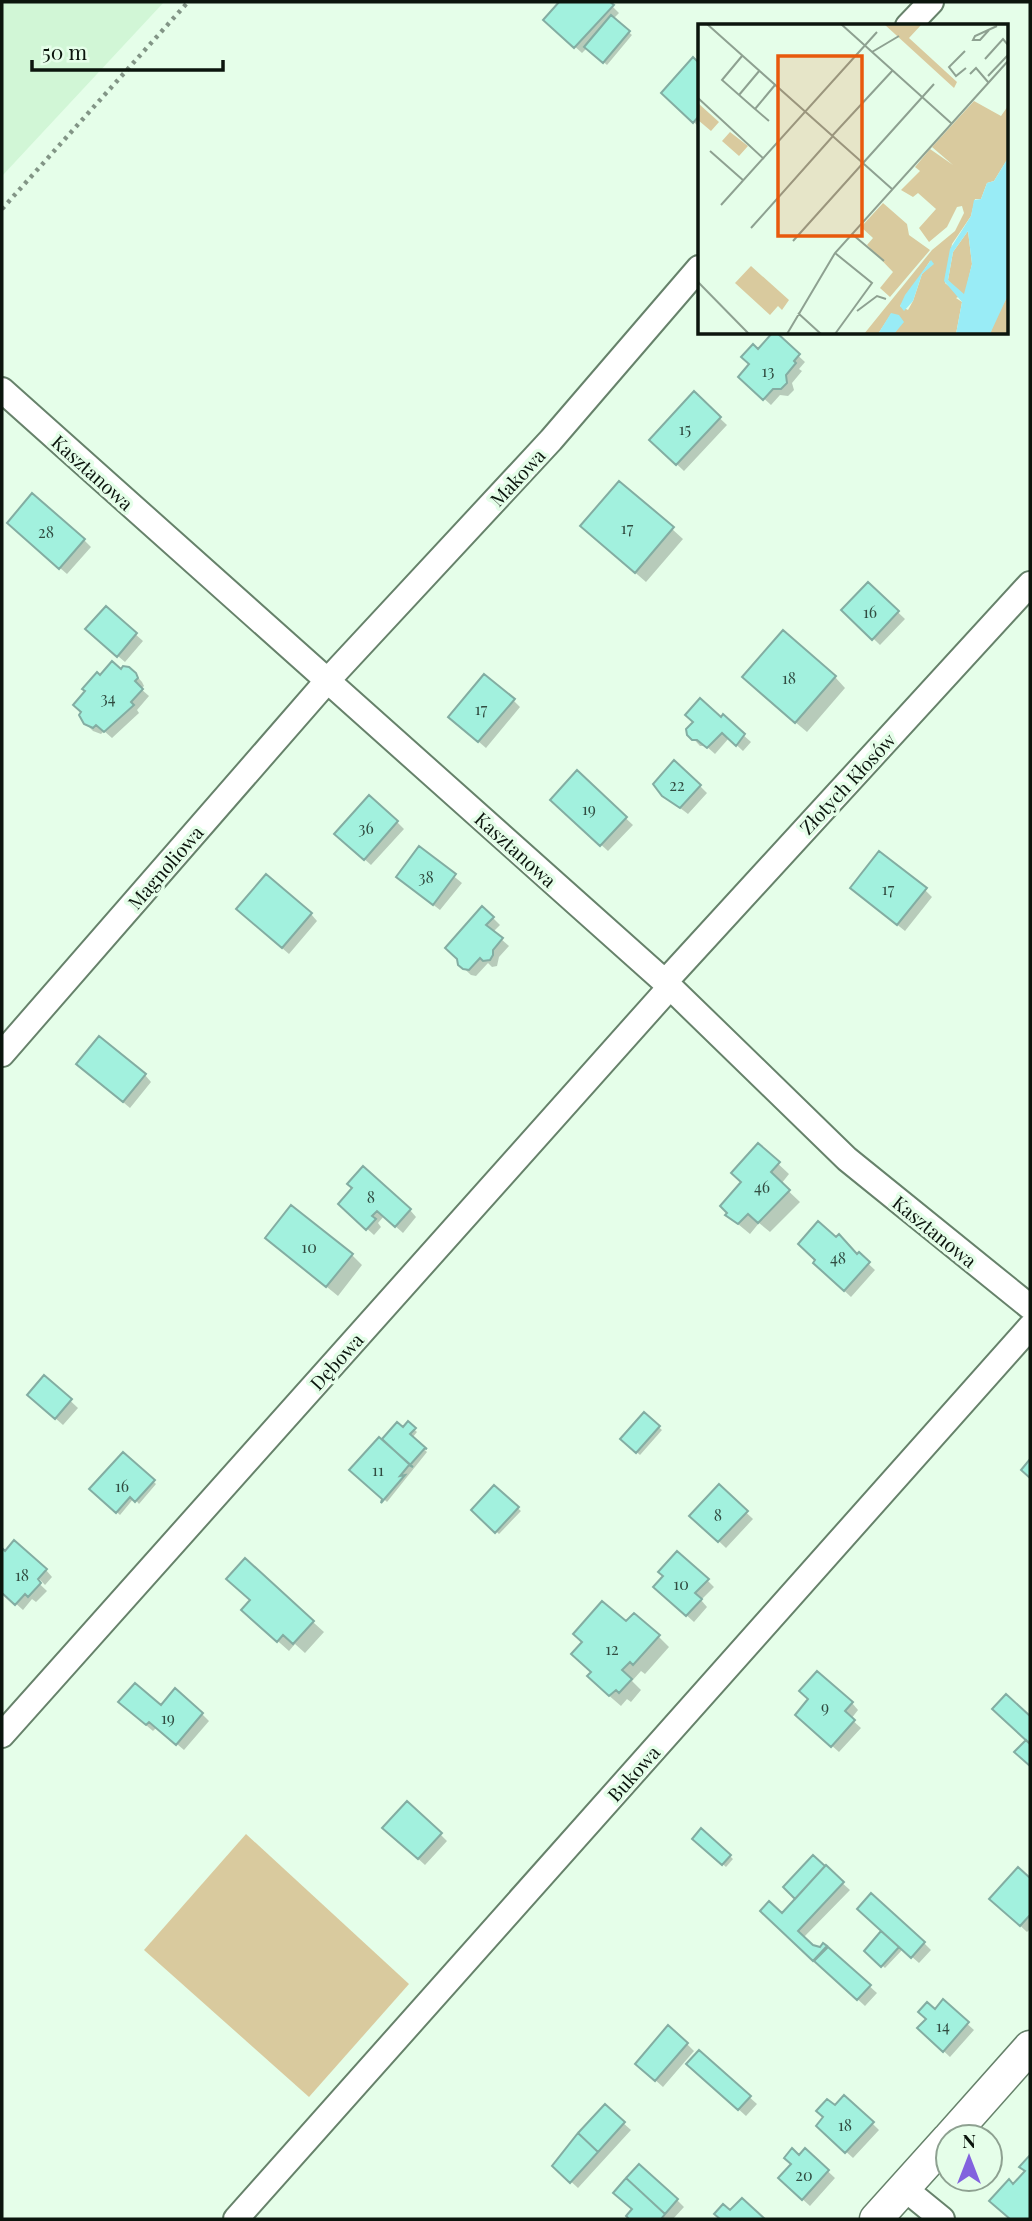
<svg xmlns="http://www.w3.org/2000/svg" width="1032" height="2221" font-family="'Playfair Display',serif">
  <rect width="100%" height="100%" fill="#e5fee9"/>
  <path fill="#d1f6d6" d="M2 2H164L2 176Z"/>
  <path fill="#d9ca9e" d="M246 1834 409 1984 309 2097 144 1950Z"/>
  <path fill="#0003" d="M562 2H608L619 13 613 19 632 35 607 65 587 48 582 53 545 20Z
    M693 60 699 66V127L670 99Z
    M775 334 805 362 799 369 802 371 792 383 794 390 788 396 780 395 771 405 747 383 759 351Z
    M694 394 727 425 684 471 651 440Z
    M672 529 683 539 646 582 593 536Z
    M16 530 84 540 91 547 67 574Z
    M868 584 905 619 880 645 844 610Z
    M106 608 143 641 125 662 94 636Z
    M121 671 135 674 142 682 144 686 141 689 149 696 137 710 139 713 112 738 104 731 101 734 93 731 85 723 100 677Z
    M835 677 845 688 807 732 755 688Z
    M513 700 520 707 486 748 457 723Z
    M723 717 751 742 743 751 729 738 715 754 706 746H700L689 734Z
    M577 773 633 825 608 851 552 800Z
    M700 786 707 793 688 814 663 795Z
    M397 822 404 829 371 865 344 841Z
    M419 848 462 883 440 910 405 883Z
    M925 890 932 897 905 931 859 894Z
    M483 908 500 925 493 932 509 946 499 957 497 966 492 967 488 963 476 976 471 975 459 964Z
    M311 914 317 921 289 954 245 916Z
    M85 1070 145 1075 151 1082 130 1108Z
    M758 1145 789 1174 781 1184 800 1202 770 1232 759 1223 750 1234 727 1215Z
    M340 1204 410 1210 416 1217 403 1233 384 1216 378 1223 381 1227 374 1235Z
    M267 1238 352 1255 362 1265 338 1296Z
    M859 1255 875 1270 851 1297 822 1270Z
    M45 1377 78 1408 63 1425 36 1401Z
    M644 1415 662 1430 640 1455 622 1439Z
    M408 1424 417 1432 412 1438 427 1452 387 1502 352 1470 397 1425 403 1430Z
    M123 1454 156 1484 139 1504 134 1498 120 1515 92 1489Z
    M494 1487 521 1511 499 1534 473 1510Z
    M719 1487 753 1519 726 1548 692 1516Z
    M2 1551 46 1570 52 1577 45 1585 33 1572 30 1575 47 1591 36 1602 32 1599 23 1610 2 1591Z
    M245 1561 324 1632 305 1653 295 1644 289 1651 254 1620Z
    M665 1576 707 1580 714 1587 701 1600 707 1607 694 1622 662 1593Z
    M626 1624 658 1636 669 1647 645 1674 641 1671 632 1681 641 1690 631 1702 627 1699 621 1706 599 1687 593 1672Z
    M852 1703 858 1710 851 1719 861 1728 839 1752 804 1721Z
    M161 1707 202 1714 209 1721 184 1750 157 1727 153 1731 127 1709Z
    M702 1830 733 1859 726 1867 695 1839Z
    M391 1834H440L447 1841 425 1865Z
    M813 1857 850 1890 803 1938 812 1946 820 1949 824 1945 877 1993 865 2006 769 1918 782 1915 797 1899Z
    M1018 1870 1030 1880V1929L1027 1932 992 1899Z
    M884 1931 924 1943 931 1950 919 1963 903 1949 885 1968 866 1950Z
    M943 2002 974 2030 950 2057 919 2028Z
    M687 2044 694 2051 663 2087 644 2070Z
    M699 2052 757 2104 746 2116 696 2071Z
    M845 2097 879 2130 853 2158 818 2126Z
    M605 2107 631 2130 578 2188 554 2166Z
    M805 2150 835 2178 810 2206 787 2185Z
    M677 2200 684 2207 673 2219H632L628 2216Z"/>
  <path fill="#a2f1de" stroke="#83ada2" stroke-width="2" d="M559 2H610L614 5 574 48 543 20Z
    M611 15 630 31 603 63 584 47Z
    M693 57 699 63V116L693 123 661 93Z
    M773 332H776L800 354 794 361 796 363 786 375 787 383 781 389H773L763 400 738 377 749 364 741 357 753 344 758 349Z
    M694 391 721 417 676 465 649 440Z
    M619 481 674 527 635 573 580 526Z
    M32 493 85 539 59 569 7 523Z
    M868 582 899 611 872 640 841 610Z
    M106 606 137 633 117 657 85 629Z
    M783 630 836 676 795 723 742 677Z
    M112 661 121 669 123 666 129 667 136 673 138 678 135 681 143 689 131 702 134 705 104 732 96 725 93 728 84 724 79 715 81 712 73 705 85 691 82 689 97 672 100 675Z
    M484 674 515 699 478 742 448 717Z
    M700 698 721 717 723 714 745 734 736 746 722 733 707 748 697 740H692L687 735 686 729 693 722 685 715Z
    M674 760 701 785 680 808 662 796 653 784Z
    M577 770 627 817 600 846 550 800Z
    M369 795 398 821 364 860 334 834Z
    M419 846 456 874 433 905 396 877Z
    M879 851 927 888 897 925 850 888Z
    M266 874 312 913 282 948 236 909Z
    M482 906 494 917 486 925 503 938 493 950V955L490 960 483 961 480 958 469 970 463 969 458 965 457 959 445 948Z
    M99 1036 146 1074 123 1102 76 1064Z
    M758 1143 780 1162 771 1172 790 1190 758 1223 748 1214 738 1224 725 1215 727 1213 720 1206 741 1182 731 1173Z
    M363 1166 411 1209 395 1227 377 1211 372 1216 376 1219 366 1230 338 1204 352 1188 347 1184Z
    M291 1205 353 1254 326 1287 265 1238Z
    M818 1221 836 1237 839 1234 857 1254 859 1252 870 1262 844 1291 813 1263 815 1260 798 1244Z
    M44 1375 72 1399 55 1419 27 1395Z
    M644 1412 660 1426 636 1453 620 1439Z
    M408 1421 416 1428 410 1434 427 1449 425 1448 410 1465 382 1439 397 1422 403 1427Z
    M379 1437 413 1467 409 1465 400 1476 405 1475 381 1503 382 1499 349 1470Z
    M123 1452 155 1480 135 1502 130 1497 116 1513 89 1489Z
    M1030 1459V1478L1021 1470Z
    M719 1484 748 1511 718 1542 689 1516Z
    M494 1485 519 1507 495 1533 471 1510Z
    M14 1540 47 1569 38 1579 41 1583 28 1597 25 1594 15 1605 2 1593V1548L5 1551Z
    M677 1551 709 1579 695 1593 702 1599 686 1616 653 1587 663 1576 658 1572Z
    M245 1558 314 1621 293 1644 283 1635 277 1642 241 1610 250 1600 226 1579Z
    M602 1601 626 1621 634 1613 660 1635 633 1665 630 1662 622 1670 632 1679 619 1693 616 1690 609 1696 587 1676 591 1672 571 1654 582 1642 573 1634Z
    M817 1671 853 1702 845 1711 855 1720 831 1747 795 1715 808 1699 799 1691Z
    M135 1683 161 1705 175 1688 203 1713 176 1745 149 1722 146 1725 118 1702Z
    M1006 1694 1030 1716V1744L992 1709Z
    M1026 1740 1030 1744V1766L1014 1752Z
    M407 1801 442 1833 418 1859 382 1828Z
    M701 1828 731 1855 722 1865 692 1839Z
    M813 1855 825 1866 795 1899 783 1887Z
    M826 1865 844 1882 798 1931 813 1945 820 1947 823 1943 827 1946 813 1961 760 1911 769 1901 782 1913Z
    M1018 1867 1030 1878V1915L1020 1926 989 1899Z
    M871 1893 925 1942 911 1958 857 1909Z
    M881 1931 899 1947 881 1967 864 1951Z
    M828 1947 871 1985 857 2000 814 1961Z
    M943 1999 969 2022 943 2052 917 2028 926 2019 918 2012 927 2002 935 2009Z
    M668 2025 688 2043 655 2081 635 2064Z
    M699 2050 751 2096 738 2110 686 2064Z
    M844 2095 874 2122 845 2153 816 2126 823 2117 816 2111 827 2099 835 2105Z
    M605 2104 625 2122 598 2152 578 2133Z
    M578 2133 598 2152 570 2183 552 2166Z
    M792 2148 799 2155 805 2148 829 2170 802 2200 778 2178 791 2164 784 2158Z
    M1030 2155V2219H1010L989 2201 1009 2179 1013 2184 1025 2171 1019 2167Z
    M639 2164 678 2199 665 2214 626 2178Z
    M626 2178 665 2214 661 2219H629L626 2216 632 2209 613 2193Z
    M742 2198 765 2219H720L714 2214 723 2204 730 2210Z"/>
  <g fill="none" stroke-linecap="round" stroke-linejoin="round">
    <g stroke="#67826b" stroke-width="28">
      <path id="minor" d="M908 26 931 2
        M2 390 665 982 847 1159 1030 1307
        M665 982 1030 584
        M2 1054 328 680 551 440 699 268
        M2 1735 670 987
        M904 2188 942 2219
        M236 2219 1030 1327"/>
    </g>
    <g stroke="#67826b" stroke-width="35">
      <path id="tertiary" d="M950 2137 1030 2047
        M876 2219 948 2139"/>
    </g>
    <path stroke="#829586" stroke-width="4.5" stroke-dasharray="3.5 5" stroke-linecap="butt" d="M2 209 188 2"/>
    <use href="#minor" stroke="#fff" stroke-width="24"/>
    <use href="#tertiary" stroke="#fff" stroke-width="32"/>
  </g>
  <g text-anchor="middle" dominant-baseline="central" stroke-width="7" stroke-linejoin="round" paint-order="stroke">
    <g font-size="16" fill="#314c41">
      <text x="768" y="370">13</text>
      <text x="685" y="428">15</text>
      <text x="627" y="527">17</text>
      <text x="46" y="531">28</text>
      <text x="870" y="611">16</text>
      <text x="789" y="677">18</text>
      <text x="108" y="697">34</text>
      <text x="481" y="708">17</text>
      <text x="677" y="784">22</text>
      <text x="589" y="808">19</text>
      <text x="366" y="827">36</text>
      <text x="426" y="876">38</text>
      <text x="888" y="888">17</text>
      <text x="762" y="1186">46</text>
      <text x="371" y="1196">8</text>
      <text x="309" y="1246">10</text>
      <text x="838" y="1257">48</text>
      <text x="378" y="1469">11</text>
      <text x="122" y="1485">16</text>
      <text x="718" y="1514">8</text>
      <text x="22" y="1574">18</text>
      <text x="681" y="1583">10</text>
      <text x="612" y="1648">12</text>
      <text x="825" y="1706">9</text>
      <text x="168" y="1717">19</text>
      <text x="943" y="2025">14</text>
      <text x="845" y="2124">18</text>
      <text x="804" y="2174">20</text>
    </g>
    <g font-size="19" fill="#0b150d" stroke="#e5fee9">
      <text transform="translate(93 472) rotate(42)">Kasztanowa</text>
      <text transform="translate(517 477) rotate(-47)">Makowa</text>
      <text transform="translate(847 783) rotate(-47)">Złotych Kłosów</text>
      <text transform="translate(516 849) rotate(42)">Kasztanowa</text>
      <text transform="translate(165 867) rotate(-49)">Magnoliowa</text>
      <text transform="translate(935 1231) rotate(39)">Kasztanowa</text>
      <text transform="translate(336 1361) rotate(-48)">Dębowa</text>
      <text transform="translate(633 1773) rotate(-48)">Bukowa</text>
    </g>
  </g>
  <g transform="translate(698 24)">
    <rect width="310" height="310" fill="#e5fee9"/>
    <path d="M186 0H224L211 14 259 58 256 64ZM276 77 303 92 310 82V134L296 157 289 159 283 175H277L273 192 254 220 247 259 257 267 250 256 255 228 270 207 274 240 267 270 258 274 264 278 258 310H196L201 302 193 290 180 310H166L234 226 257 207 266 189 264 182 259 183 249 203 231 218 221 204 238 185 220 169 215 173 203 166 222 147 217 143 232 125 255 141 234 123ZM232 237 234 240 224 250 215 277 210 286 202 282ZM1 80 21 98 13 107 0 96ZM32 108 50 122 41 132 24 117ZM185 179 209 200 211 211 232 226 192 273 182 264 195 248 169 221 175 214 163 203ZM53 242 91 276 84 286 80 282 72 291 37 259ZM310 271V310H292L297 296Z" fill="#d9ca9e" fill-rule="evenodd"/>
    <path d="M310 134V271L292 310H258L264 278 246 257 252 225 273 192 276 176 283 175 289 159 296 157ZM270 207 274 240 266 270 250 256 255 228ZM233 236 236 240 224 250 215 277 206 287 202 282 207 271ZM193 289 201 291 206 298 196 310H180Z" fill="#99ecf6" fill-rule="evenodd"/>
    <path fill="none" stroke="#8ea191" stroke-width="2" d="M9 0 194 165M143 0 253 99M291 6 282 16H275L277 12 299 2M267 27 251 43 258 52 268 44M174 28 201 12M44 32 24 56 57 85M287 35 305 15 310 21M272 50 278 44 290 58M290 52 310 31M41 71 62 46M0 74 66 135M71 97 57 85 77 61M134 112 195 46M12 127 46 157M23 181 179 8M53 204 135 112M154 210 186 237M95 217 236 60M137 229 174 259 137 310M0 258 51 310M159 287 179 272 188 275M100 289 123 310M89 310 137 229 310 37"/>
    <path fill="#e8590c" fill-opacity="0.15" stroke="#e8590c" stroke-width="3.5" d="M80 32H164V212H80Z"/>
    <rect width="310" height="310" fill="none" stroke="#0b150d" stroke-width="3.5"/>
  </g>
  <rect width="1032" height="2221" fill="none" stroke="#0b150d" stroke-width="7"/>
  <g transform="translate(969 2158)"><circle r="33" fill="#e5fee9" stroke="#8ea191" stroke-width="2"/>
  <path d="M0-5L12 26L0 18L-12 26Z" fill="#8263de"/>
  <text y="-10" font-size="19" font-weight="bold" text-anchor="middle" fill="#0b150d">N</text>
  </g>
  <path d="M32 60v10h191v-10" fill="none" stroke="#0b150d" stroke-width="3.5"/>
  <text x="42" y="60" font-size="21" fill="#0b150d" stroke="#e5fee9" stroke-width="5" paint-order="stroke">50 m</text>
</svg>
